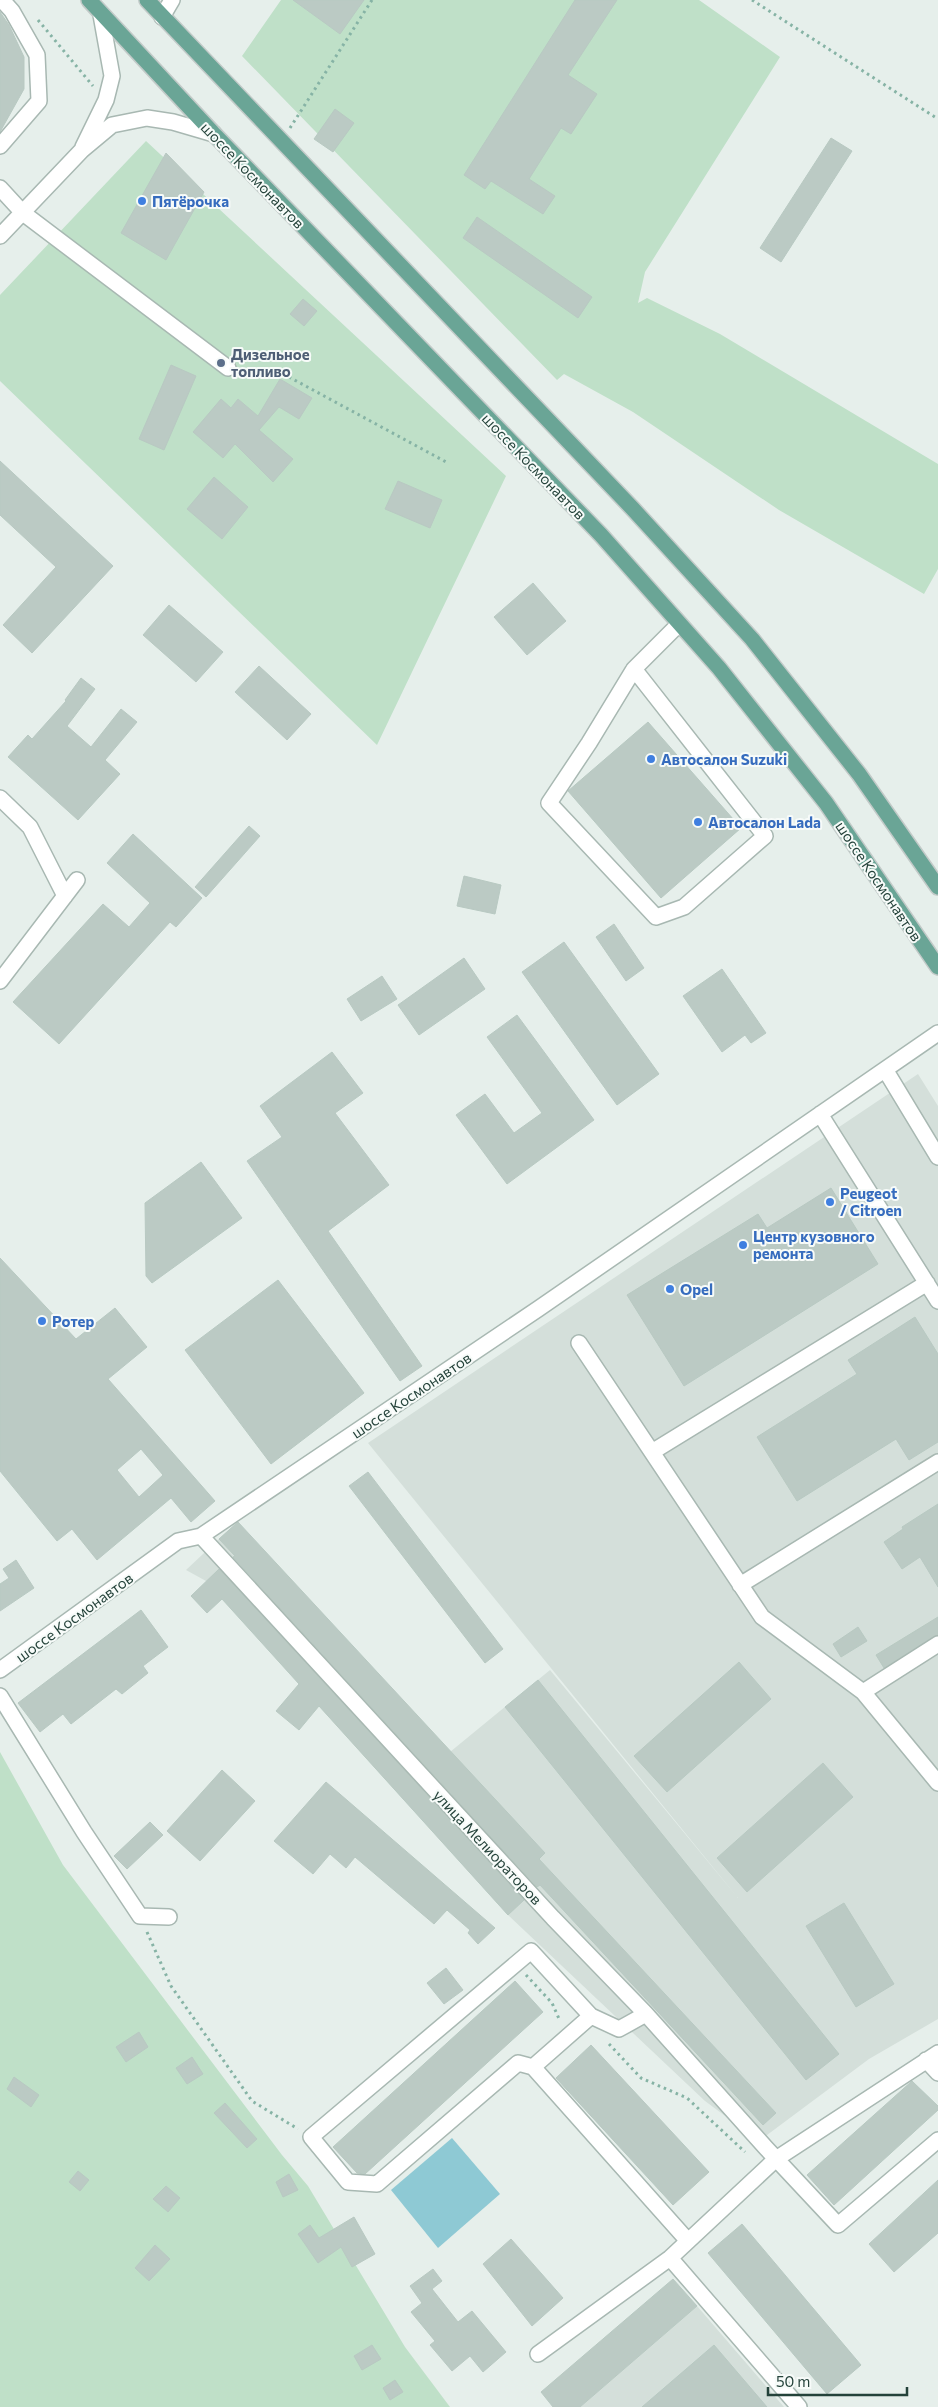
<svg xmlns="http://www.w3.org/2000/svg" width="938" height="2407" font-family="Commissioner,sans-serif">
  <rect width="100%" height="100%" fill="#e6efeb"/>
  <path fill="#d4dfda" d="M918 1074 938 1106V2019L869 2059 759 2141 705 2101 508 1915 206 1581 186 1570 237 1522 450 1752 550 1670 738 1898 368 1443Z
    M697 2306 784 2407H580Z"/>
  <path fill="#bfe0c8" d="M281 0H699L780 57 645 272 638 303 647 298 720 334 938 464V569L924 594 779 510 633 412 564 374 557 380 242 56Z
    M146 141 506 476 377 745 0 381V295Z
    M0 1752 63 1865 282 2155 308 2186 405 2347 450 2407H0Z"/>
  <path fill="#8ec9d4" d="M452 2138 500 2194 438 2248 391 2190Z"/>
  <path fill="#bbcac4" stroke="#b8c9c2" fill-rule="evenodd" d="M293 0H364L340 34Z
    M575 0H617L568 75 597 94 571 134 561 128 529 179 555 196 543 214 491 181 485 189 464 175Z
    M0 12 9 25 24 57V89L0 132Z
    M335 109 354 123 333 152 314 139Z
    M831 138 852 151 781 262 760 248Z
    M166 153 204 192 166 260 121 233Z
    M477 217 592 297 578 318 463 238Z
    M303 299 317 311 304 326 290 314Z
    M171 365 196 376 164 450 139 439Z
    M280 379 312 398 299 419 279 407 259 430 293 459 273 482 235 444 223 458 193 432 221 399 231 408 238 399 258 416Z
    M0 461 113 566 32 653 3 625 56 567 0 515Z
    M214 477 248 507 222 539 187 509Z
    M398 481 442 500 430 528 385 509Z
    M533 583 566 621 527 655 494 617Z
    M169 605 223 652 196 682 143 635Z
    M259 666 311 714 287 740 235 692Z
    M81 678 95 689 67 726 91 747 121 709 137 722 105 760 120 774 78 820 8 757 28 735 32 739 66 701 65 700Z
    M648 722 741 828 661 898 568 791Z
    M249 826 260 836 206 897 195 887Z
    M133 834 202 898 176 927 170 922 59 1044 13 1002 103 904 129 927 150 903 107 863Z
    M464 876 501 885 495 914 457 906Z
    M614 924 644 968 626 981 596 937Z
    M564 942 659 1074 617 1105 522 972Z
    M464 958 485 989 419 1035 398 1005Z
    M722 969 766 1033 751 1043 745 1035 722 1052 683 996Z
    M382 976 397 999 361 1021 347 999Z
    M517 1015 594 1120 507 1184 456 1115 485 1094 514 1133 542 1113 487 1037Z
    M332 1052 363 1093 335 1113 389 1185 328 1231 422 1366 400 1381 247 1161 282 1137 260 1106Z
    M201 1162 242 1218 152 1283 146 1276 145 1203Z
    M831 1188 878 1264 684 1386 627 1295 758 1214 767 1228Z
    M0 1258 76 1339 115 1308 147 1347 108 1379 215 1501 191 1522 171 1498 97 1560 72 1529 57 1541 0 1471ZM141 1449 163 1475 139 1497 117 1470Z
    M278 1280 364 1393 271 1464 185 1350Z
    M915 1317 938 1354V1442L909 1460 896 1439 797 1501 757 1437 857 1374 848 1360Z
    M368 1472 503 1649 485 1663 349 1486Z
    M938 1504V1587L920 1557 902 1569 884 1542 903 1529 902 1527Z
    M238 1522 545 1853 539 1859 776 2113 763 2125 540 1885 537 1887 233 1557 235 1556 219 1539Z
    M16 1560 34 1588 0 1611V1584L9 1578 3 1569Z
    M219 1569 524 1900 508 1915 319 1706 299 1730 276 1711 299 1684 222 1599 207 1613 191 1596Z
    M141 1610 168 1647 143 1666 148 1673 122 1694 116 1689 71 1724 63 1714 40 1732 18 1703Z
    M938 1617V1635L884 1668 876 1655Z
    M858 1627 867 1641 841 1657 833 1644Z
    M739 1662 771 1699 667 1792 634 1756Z
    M538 1680 839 2054 806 2080 505 1707Z
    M823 1763 853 1797 747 1892 717 1858Z
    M222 1770 255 1801 200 1861 167 1831Z
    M326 1782 495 1928 478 1944 468 1933 470 1930 447 1910 434 1924 355 1857 346 1868 330 1854 313 1874 274 1841Z
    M150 1822 163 1835 127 1869 114 1856Z
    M844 1903 894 1984 856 2007 806 1926Z
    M446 1968 463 1990 444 2004 427 1983Z
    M515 1981 543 2012 365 2174 357 2173 333 2147Z
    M139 2032 148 2047 126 2062 116 2047Z
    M591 2045 709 2172 673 2205 556 2078Z
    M192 2057 203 2074 187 2084 176 2068Z
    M14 2077 39 2095 31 2107 7 2089Z
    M912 2081 938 2106V2110L834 2205 807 2175Z
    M225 2103 257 2139 247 2148 214 2113Z
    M78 2171 89 2180 80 2191 69 2182Z
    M289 2174 298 2190 283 2197 276 2182Z
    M938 2180V2233L894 2272 869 2244Z
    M166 2186 180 2198 168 2212 153 2199Z
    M354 2217 375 2254 352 2267 341 2247 318 2263 298 2234 310 2225 319 2238Z
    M742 2224 861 2365 827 2394 708 2253Z
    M511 2239 563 2298 532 2326 483 2264Z
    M155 2245 170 2259 149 2281 135 2268Z
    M433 2269 442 2281 432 2289 458 2322 472 2311 506 2352 483 2372 470 2356 452 2371 430 2345 435 2341 411 2312 422 2303 410 2286Z
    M673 2279 697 2306 580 2407H553L541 2392Z
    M372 2345 381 2359 362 2370 354 2356Z
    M714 2345 767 2407H642Z
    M395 2380 403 2392 390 2400 383 2388Z"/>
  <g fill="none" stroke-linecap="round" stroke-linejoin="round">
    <g stroke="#a8b8b2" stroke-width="18">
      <path id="minor" d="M162 17 172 0
        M0 146 39 101 37 55 12 11 2 0
        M83 147 106 100 112 76 101 15
        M0 188 23 213 228 368
        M0 236 82 150 112 125 147 118 173 122 214 134
        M634 669 765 836 684 907 656 917 549 803 589 743 634 669 679 624
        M0 798 30 827 65 896
        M0 981 77 880
        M886 1071 938 1157
        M820 1114 938 1301
        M579 1343 762 1617 863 1692 938 1783
        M652 1452 927 1283
        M201 1536 553 1918 646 2014 766 2148 838 2225 938 2140
        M740 1585 938 1462
        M0 1670 178 1541 201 1536 538 1309 938 1033
        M863 1692 938 1644
        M0 1696 84 1832 140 1916 169 1917
        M591 2016 619 2029 646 2014
        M926 2060 938 2073
        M533 2067 518 2063 377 2184 348 2182 311 2137 531 1951 591 2016 533 2067 688 2241
        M670 2258 799 2407
        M538 2354 670 2258 776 2159 938 2053"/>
    </g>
    <g stroke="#c2cac8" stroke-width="18">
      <path id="major" d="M89 0 214 134 601 535 719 668 826 803 938 967
        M147 0 633 509 752 639 859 774 938 887"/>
    </g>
    <path stroke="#86b3a5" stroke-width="3" stroke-dasharray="2.5 4" stroke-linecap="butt" d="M752 0 938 119
      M38 20 93 86
      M290 128 372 0
      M244 370 289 377 448 463
      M147 1932 171 1986 252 2101 298 2129
      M526 1975 552 2003 560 2021
      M609 2044 641 2078 687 2098 745 2152"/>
    <use href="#minor" stroke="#fff" stroke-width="15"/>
    <use href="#major" stroke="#6aa596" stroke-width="15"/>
  </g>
  <g fill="#3f7fe0" stroke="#f7fbf9" stroke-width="2">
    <circle cx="142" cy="201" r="5"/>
    <circle cx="651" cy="759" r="5"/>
    <circle cx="698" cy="822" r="5"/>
    <circle cx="830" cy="1202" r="5"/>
    <circle cx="743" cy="1245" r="5"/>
    <circle cx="670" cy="1289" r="5"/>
    <circle cx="42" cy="1321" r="5"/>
  </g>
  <circle fill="#5c6f8a" stroke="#f7fbf9" stroke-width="2" cx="221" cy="363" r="5"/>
  <g text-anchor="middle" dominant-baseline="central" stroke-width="4" stroke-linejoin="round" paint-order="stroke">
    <g font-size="15" fill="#24423a" stroke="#f7fbf9">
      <text transform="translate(253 175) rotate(46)">шоссе Космонавтов</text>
      <text transform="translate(534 466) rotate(46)">шоссе Космонавтов</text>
      <text transform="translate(879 881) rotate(56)">шоссе Космонавтов</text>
      <text transform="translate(411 1395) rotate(-34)">шоссе Космонавтов</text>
      <text transform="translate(74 1617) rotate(-36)">шоссе Космонавтов</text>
      <text transform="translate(488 1847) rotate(47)">улица Мелиораторов</text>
    </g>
    <g font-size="15" font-weight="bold" fill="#366cbe" stroke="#f7fbf9" text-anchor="start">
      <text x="152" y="201">Пятёрочка</text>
      <text x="661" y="759">Автосалон Suzuki</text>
      <text x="708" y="822">Автосалон Lada</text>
      <text x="840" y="1193">Peugeot<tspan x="840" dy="17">/ Citroen</tspan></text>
      <text x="753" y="1236">Центр кузовного<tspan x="753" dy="17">ремонта</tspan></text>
      <text x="680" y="1289">Opel</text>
      <text x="52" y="1321">Ротер</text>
    </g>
    <g font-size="15" font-weight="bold" fill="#4e5e75" stroke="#f7fbf9" text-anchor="start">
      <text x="231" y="354">Дизельное<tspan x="231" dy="17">топливо</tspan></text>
    </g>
  </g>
  <path d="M768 2387v8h139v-8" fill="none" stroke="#24423a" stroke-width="2.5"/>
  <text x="776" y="2387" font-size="15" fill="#24423a" stroke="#f7fbf9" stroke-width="4" paint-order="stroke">50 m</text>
</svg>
